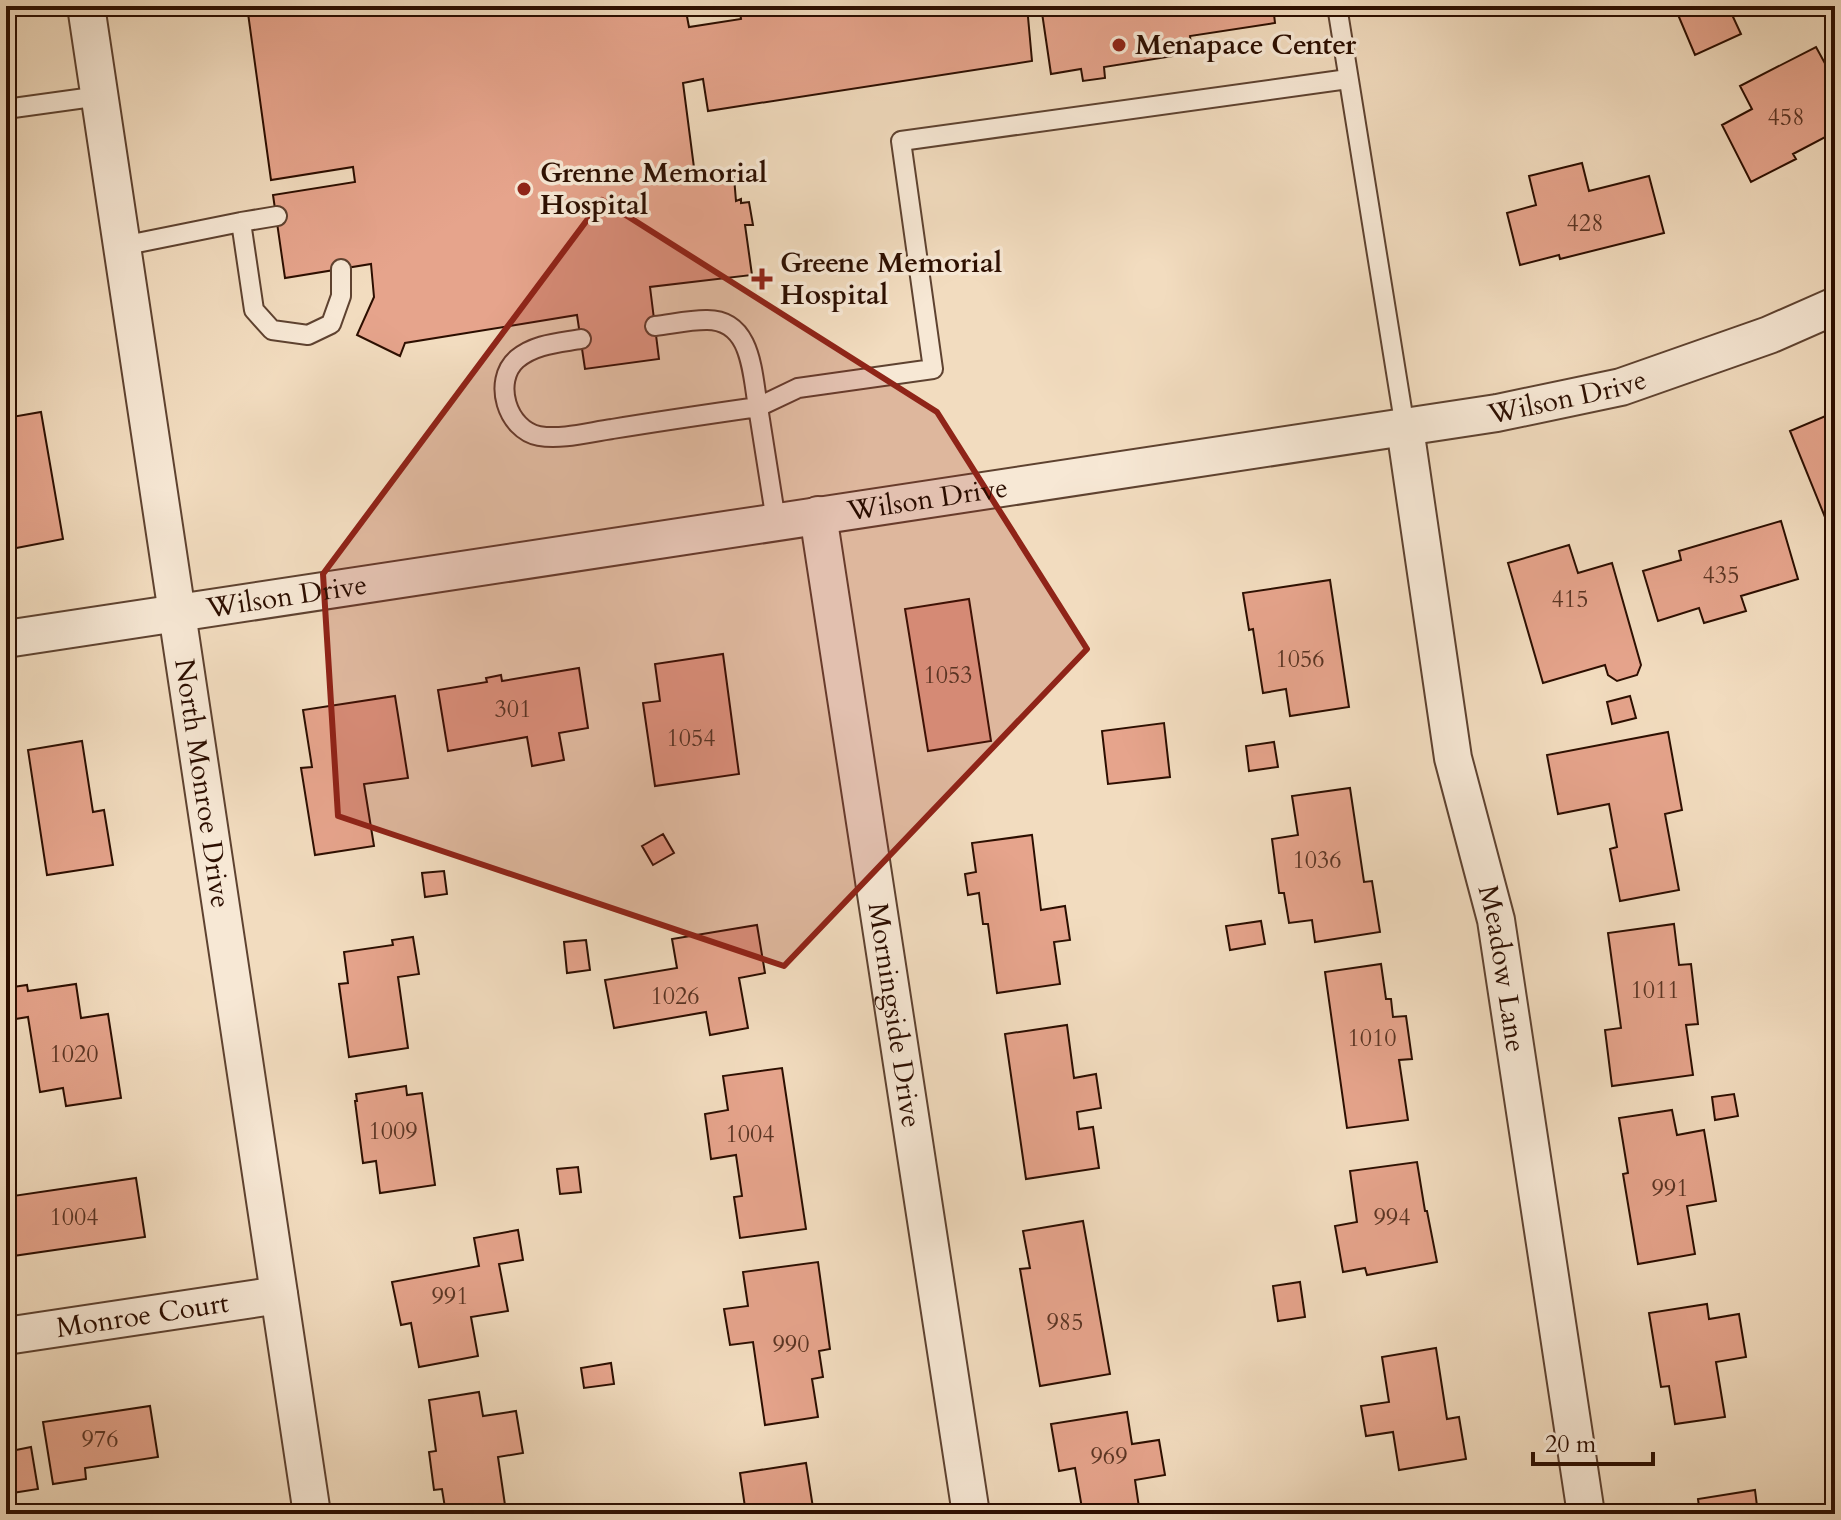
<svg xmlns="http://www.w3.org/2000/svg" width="1841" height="1520" font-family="Cardo,serif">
  <rect width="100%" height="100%" fill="#f2dcbf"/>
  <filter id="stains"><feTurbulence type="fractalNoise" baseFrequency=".0025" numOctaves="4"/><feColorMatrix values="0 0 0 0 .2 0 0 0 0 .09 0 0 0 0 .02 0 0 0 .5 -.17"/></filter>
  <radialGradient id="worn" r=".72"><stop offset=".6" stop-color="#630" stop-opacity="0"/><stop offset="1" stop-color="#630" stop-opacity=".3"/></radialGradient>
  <path fill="#e6a48c" stroke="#2c0e00" stroke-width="2" d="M247 6H685L689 27 741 19 740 12 773 6H791L792 11 820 6H1027L1032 61 708 111 703 79 683 83 696 183 734 177 736 201 741 199V203L749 202 753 225H745L752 275 650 287 659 359 585 369 577 315 405 343 400 356 357 335 374 297 371 264 285 278 273 195 355 182 353 167 271 180Z
    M1041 6H1273L1275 23 1190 36 1192 53 1104 67 1105 78 1083 81 1081 69 1051 74Z
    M1686 6H1728L1741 34 1695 55 1676 10Z
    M1816 47 1828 69 1835 65V132L1793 154 1796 159 1751 182 1722 125 1752 109 1740 86Z
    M1582 163 1589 191 1649 176 1664 233 1560 259 1559 255 1520 265 1507 213 1536 205 1529 176Z
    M41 412 63 539 6 550V418Z
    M1835 412V525L1829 527 1790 431Z
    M1781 521 1798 579 1741 596 1746 611 1704 623 1699 608 1658 621 1643 571 1681 560 1679 551Z
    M1569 545 1578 573 1612 563 1641 665 1637 675 1617 681 1608 675 1605 665 1543 683 1508 563Z
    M1330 580 1349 707 1290 716 1286 689 1263 693 1253 629 1249 630 1243 593Z
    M969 599 991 741 928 751 905 609Z
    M723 654 739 774 655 786 643 703 660 701 655 664Z
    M579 668 588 728 559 733 564 760 532 766 527 737 448 751 438 690 487 682 486 678 501 675 502 681Z
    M395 696 408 778 364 784 374 846 315 855 301 768 312 767 303 710Z
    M1630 696 1636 718 1612 724 1607 702Z
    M1164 723 1170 777 1108 784 1102 731Z
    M1668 732 1682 810 1665 814 1679 890 1620 901 1610 849 1617 847 1609 804 1558 814 1547 755Z
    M82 741 93 812 104 810 113 865 47 875 28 750Z
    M1274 742 1278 767 1249 771 1246 746Z
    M1350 788 1364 882 1372 881 1380 932 1315 942 1312 920 1289 923 1284 893H1279L1272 839 1298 835 1292 796Z
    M663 834 674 853 653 865 642 846Z
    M1032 835 1041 910 1065 906 1070 940 1054 942 1060 984 997 993 988 924H983L979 893 968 895 965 874 976 872 972 843Z
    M444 871 447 894 425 897 422 873Z
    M1261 921 1265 944 1230 950 1226 926Z
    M1674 924 1679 965 1691 964 1698 1024 1686 1025 1693 1075 1612 1086 1605 1030 1621 1028 1608 933Z
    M757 925 765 973 739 978 748 1028 710 1035 706 1012 614 1028 605 980 677 968 672 939Z
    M413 937 419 974 398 977 408 1048 349 1057 339 984 348 983 344 952 393 945 392 940Z
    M586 940 590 970 567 973 564 942Z
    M1381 964 1386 999H1391L1393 1017 1406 1016 1412 1059 1399 1060 1408 1120 1347 1128 1325 972Z
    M76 984 81 1018 108 1014 121 1098 66 1106 63 1088 40 1092 28 1017 9 1020 6 988 27 985 28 991Z
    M1067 1025 1074 1078 1096 1074 1101 1108 1077 1112 1079 1129 1093 1127 1099 1168 1026 1179 1005 1034Z
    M782 1068 806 1229 740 1238 734 1197 742 1196 736 1155 711 1159 705 1114 728 1110 723 1076Z
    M406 1086 407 1095 422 1093 435 1185 380 1193 376 1161 363 1163 355 1101H357L356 1094Z
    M1734 1094 1738 1116 1715 1120 1712 1097Z
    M1672 1110 1677 1135 1704 1130 1716 1201 1687 1206 1695 1254 1638 1264 1623 1174 1628 1173 1619 1118Z
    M1417 1162 1425 1211H1427L1437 1262 1367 1275 1365 1268 1343 1272 1335 1226 1357 1222 1350 1171Z
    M578 1167 581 1192 560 1194 557 1169Z
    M136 1178 145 1237 6 1257V1197Z
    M1083 1221 1110 1374 1040 1386 1020 1269 1030 1268 1023 1231Z
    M518 1230 523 1260 499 1264 508 1311 471 1317 478 1356 419 1367 411 1323 401 1325 392 1282 479 1266 474 1238Z
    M818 1262 830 1349 819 1351 823 1377 812 1379 818 1417 765 1425 753 1342 730 1345 724 1309 748 1306 743 1272Z
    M1300 1282 1305 1317 1278 1321 1273 1286Z
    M1707 1304 1709 1319 1739 1314 1746 1357 1716 1362 1725 1417 1675 1424 1669 1386 1661 1387 1649 1313Z
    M1436 1348 1447 1419 1459 1417 1466 1459 1399 1470 1393 1432 1366 1436 1361 1406 1389 1402 1382 1357Z
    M611 1363 614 1384 584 1388 581 1368Z
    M479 1392 483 1416 516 1411 523 1453 498 1457 505 1505 446 1514 442 1489 434 1490 429 1452 436 1451 429 1400Z
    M150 1406 158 1457 85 1468 86 1479 53 1484 43 1422Z
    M1127 1412 1132 1444 1159 1440 1165 1475 1135 1480 1140 1514H1083L1075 1468 1059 1471 1051 1424Z
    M31 1447 38 1489 6 1494V1452Z
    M806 1463 814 1514H746L740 1473Z
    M1755 1490 1758 1514H1700L1698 1499Z"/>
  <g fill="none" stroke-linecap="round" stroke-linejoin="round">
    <g stroke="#5e4230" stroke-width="22">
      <path id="service" d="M1337 6 1405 428
        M6 109 100 96
        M241 222 277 216
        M122 246 241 222 254 310 272 330 308 335 331 324 341 296V269
        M581 339C558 343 535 344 517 359 492 381 507 430 539 436 562 440 590 432 612 429 661 421 709 414 758 407 752 373 752 319 706 320 689 320 672 324 655 326
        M776 521 758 407 798 388 933 369 901 141 1348 79"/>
    </g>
    <g stroke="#5e4230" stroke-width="40">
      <g id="minor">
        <path id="s1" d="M86 6 312 1514"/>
        <path id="s2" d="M1405 428 1453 758 1496 920 1586 1514"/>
        <path id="s3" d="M818 515 971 1514"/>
        <path id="s4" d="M6 639 1497 413 1621 387 1769 335 1835 306"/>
        <path id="s5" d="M6 1336 279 1295"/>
      </g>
    </g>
    <use href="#service" stroke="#f7e8d5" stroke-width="18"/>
    <use href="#minor" stroke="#f7e8d5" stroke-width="36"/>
  </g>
  <path fill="#8f2418" fill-opacity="0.2" stroke="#8f2418" stroke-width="6" stroke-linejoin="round" d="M602 200 937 412 1087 649 784 966 338 816 323 574Z"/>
  <g fill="#8f2418" stroke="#f7e8d5" stroke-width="3">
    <circle cx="1119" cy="45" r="8"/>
    <circle cx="524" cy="189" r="8"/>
    <path d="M758 267h8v8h8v8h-8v8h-8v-8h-8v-8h8z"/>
  </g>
  <g text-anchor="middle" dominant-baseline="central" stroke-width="7" stroke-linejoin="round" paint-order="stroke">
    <g font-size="24" fill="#5a3423">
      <text x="1786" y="117">458</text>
      <text x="1585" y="223">428</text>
      <text x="1721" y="575">435</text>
      <text x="1570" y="599">415</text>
      <text x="1300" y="659">1056</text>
      <text x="948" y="675">1053</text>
      <text x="513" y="709">301</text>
      <text x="691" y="738">1054</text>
      <text x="1317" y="860">1036</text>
      <text x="1655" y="990">1011</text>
      <text x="675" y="996">1026</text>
      <text x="1372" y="1038">1010</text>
      <text x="74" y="1054">1020</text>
      <text x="393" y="1131">1009</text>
      <text x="750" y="1134">1004</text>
      <text x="1670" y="1188">991</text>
      <text x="74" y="1217">1004</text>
      <text x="1392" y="1217">994</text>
      <text x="450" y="1296">991</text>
      <text x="1065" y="1322">985</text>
      <text x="791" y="1344">990</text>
      <text x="100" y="1439">976</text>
      <text x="1109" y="1456">969</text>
    </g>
    <g font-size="28" font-weight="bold" fill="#2c0e00" stroke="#f7e8d5" text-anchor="start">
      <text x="1135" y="45">Menapace Center</text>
      <text x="540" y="173">Grenne Memorial<tspan x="540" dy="32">Hospital</tspan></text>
      <text x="780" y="263">Greene Memorial<tspan x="780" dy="32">Hospital</tspan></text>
    </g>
    <g font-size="28" fill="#2c0e00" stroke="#f7e8d5">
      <text stroke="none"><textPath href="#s4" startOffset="1580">Wilson Drive</textPath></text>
      <text stroke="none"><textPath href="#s4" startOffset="932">Wilson Drive</textPath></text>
      <text stroke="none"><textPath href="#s4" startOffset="284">Wilson Drive</textPath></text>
      <text stroke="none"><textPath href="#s1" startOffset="786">North Monroe Drive</textPath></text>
      <text stroke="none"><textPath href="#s2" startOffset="550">Meadow Lane</textPath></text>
      <text stroke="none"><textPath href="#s3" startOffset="506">Morningside Drive</textPath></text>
      <text stroke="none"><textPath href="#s5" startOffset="138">Monroe Court</textPath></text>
    </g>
  </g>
  <rect width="1841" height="1520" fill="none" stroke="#f2dcbf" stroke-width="32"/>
  <rect x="8" y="8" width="1825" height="1504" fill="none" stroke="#2c0e00" stroke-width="4"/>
  <rect x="16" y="16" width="1809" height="1488" fill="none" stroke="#2c0e00" stroke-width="2"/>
  <path d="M1533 1452v12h120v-12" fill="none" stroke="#2c0e00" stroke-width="4"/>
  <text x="1545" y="1452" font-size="24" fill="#2c0e00" stroke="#f7e8d5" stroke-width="6" paint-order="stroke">20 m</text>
  <rect width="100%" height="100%" filter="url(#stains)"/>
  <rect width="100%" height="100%" fill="url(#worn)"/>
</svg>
